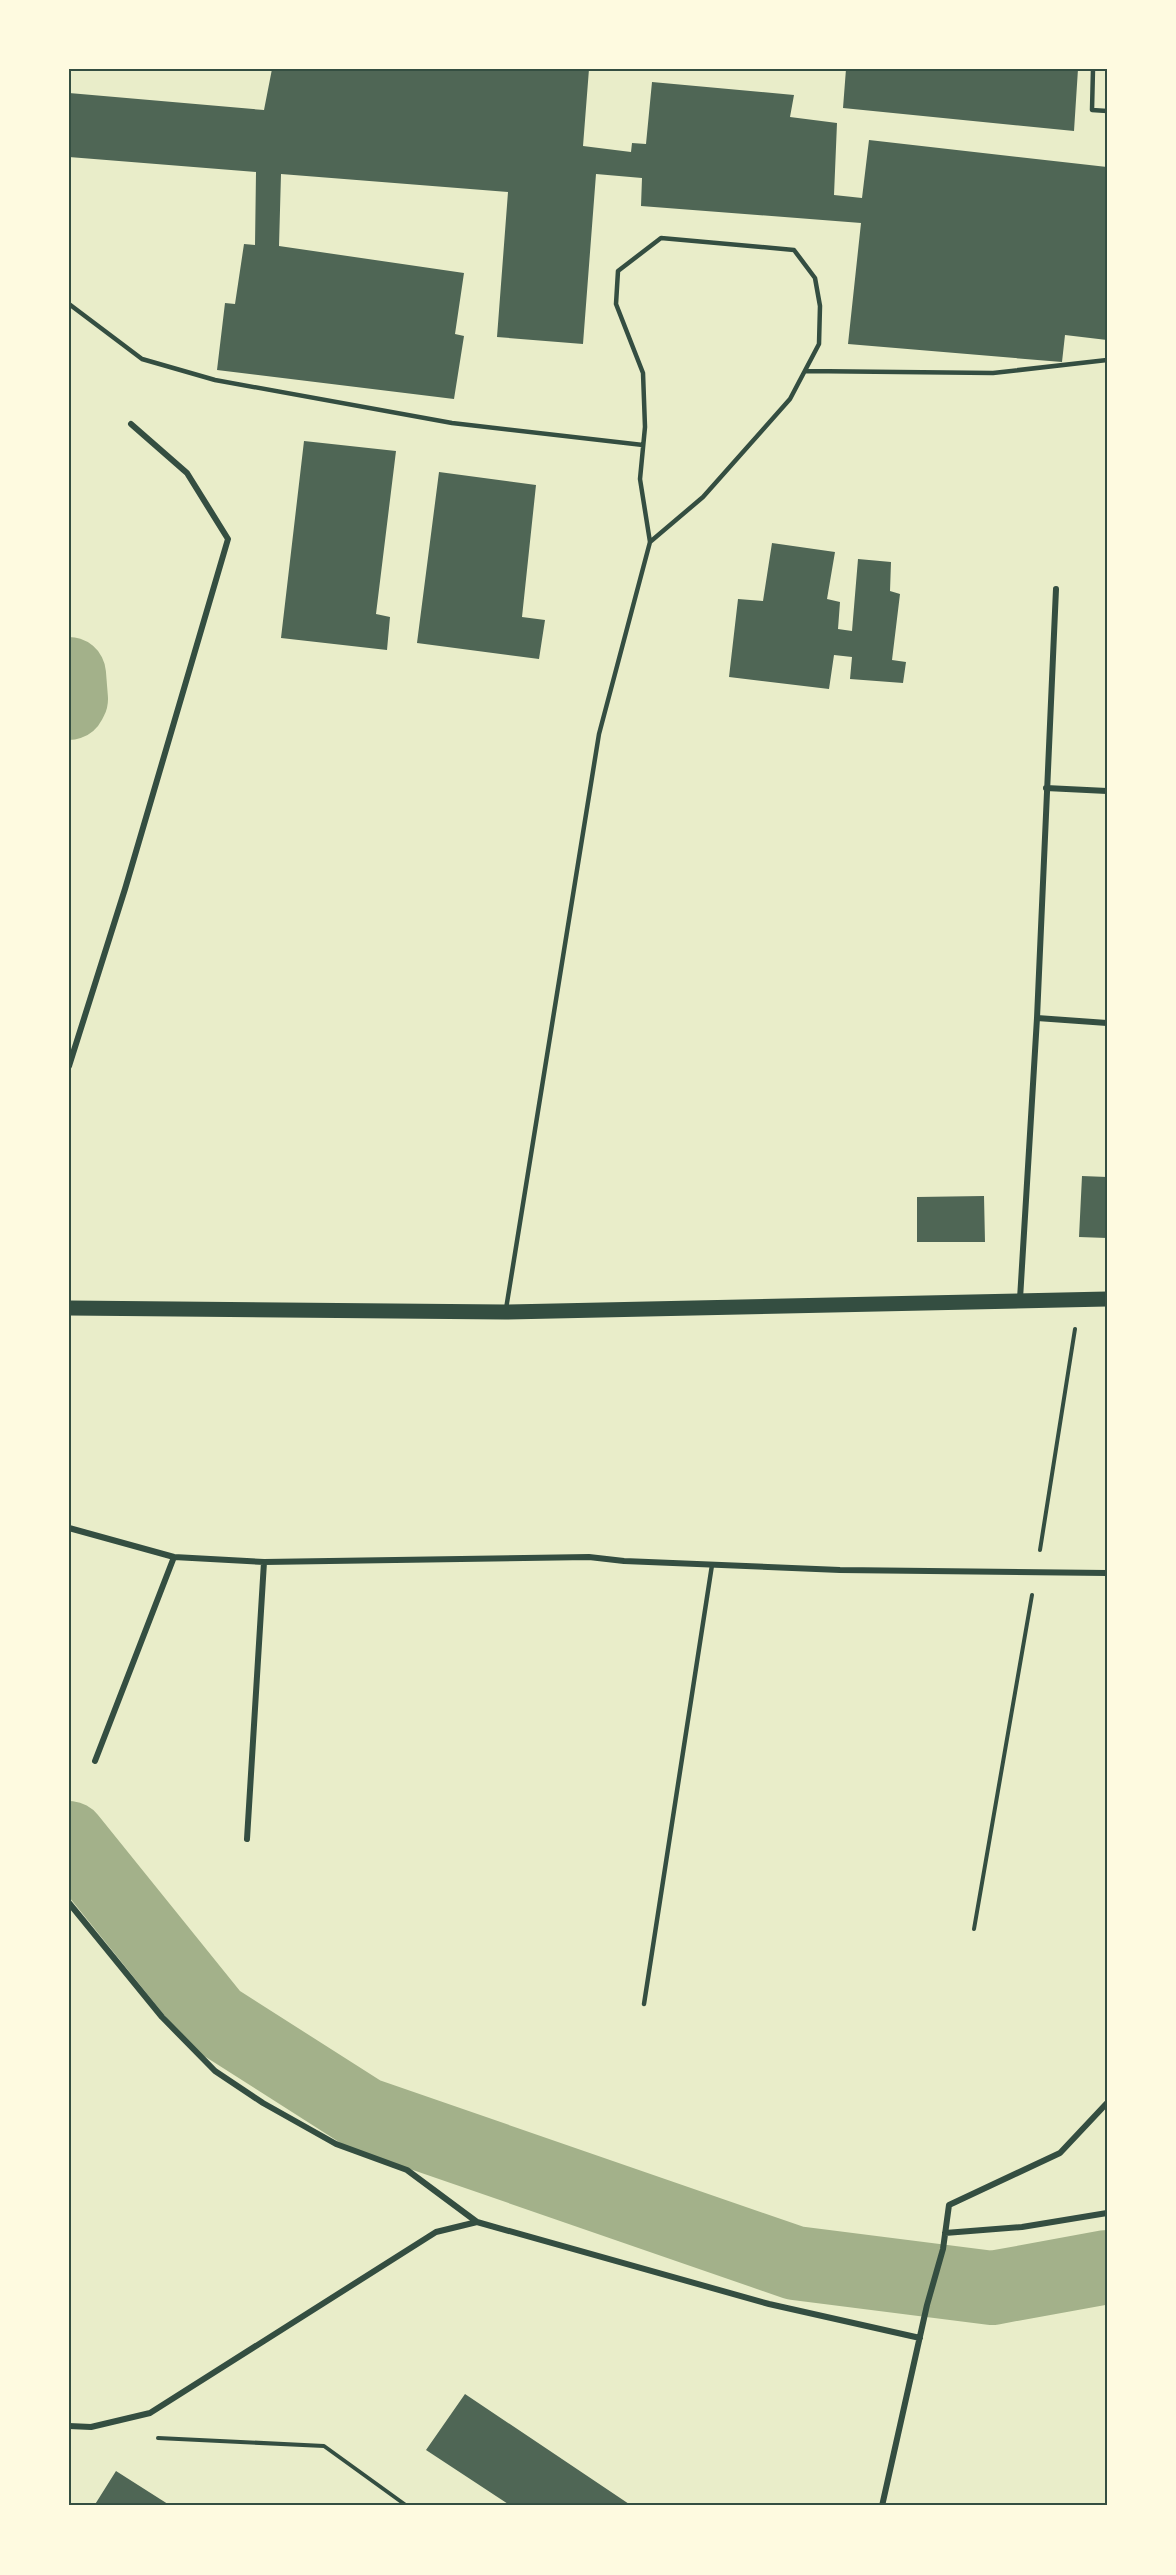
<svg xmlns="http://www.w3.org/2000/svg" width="1176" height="2575" font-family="'Roboto Serif',serif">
  <rect width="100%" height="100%" fill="#e9edc9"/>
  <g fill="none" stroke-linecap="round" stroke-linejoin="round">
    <path stroke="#a3b18a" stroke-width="74" d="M69 674 71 699 69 703
      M69 1838 215 2019 364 2114 795 2263 992 2288 1107 2267"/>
  </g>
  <path fill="#4f6655" d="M272 69H589L583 146 631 152 632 143 646 144 652 82 794 95 790 117 837 123 834 195 862 198 869 140 1107 167V340L1065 335 1062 362 848 344 861 223 641 206 642 178 596 174 583 344 497 337 508 192 281 174 279 246 464 273 455 334 464 336 454 399 217 370 225 303 235 304 244 244 255 245 256 172 69 157V93L264 110Z
    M846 69H1078L1074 131 843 108Z
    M304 441 396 451 376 614 390 617 387 650 281 638Z
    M439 472 536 485 522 617 545 620 539 659 417 643Z
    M772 543 835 552 827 599 840 602 838 629 852 631 858 559 891 562 890 591 900 594 892 660 906 662 903 683 850 679 852 657 834 655 829 689 729 677 738 599 763 601Z
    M1082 1176 1107 1177V1238L1079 1237Z
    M984 1196 985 1242H917V1197Z
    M465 2394 632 2506H511L426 2450Z
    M116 2471 171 2506H94Z"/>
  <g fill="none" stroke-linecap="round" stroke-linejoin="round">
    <path stroke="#344e41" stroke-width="4" d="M1040 1550 1075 1329
      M974 1929 1032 1595
      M158 2438 324 2446 407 2506"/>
    <path stroke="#344e41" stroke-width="4.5" d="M1093 69 1092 110 1107 111
      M69 304 142 359 215 380 452 423 643 445
      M805 371 993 373 1107 360
      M506 1309 599 734 650 542 640 479 645 427 643 373 616 304 618 271 661 238 794 250 815 278 820 306 819 344 790 399 703 497 650 542
      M644 2004 712 1565"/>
    <path stroke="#344e41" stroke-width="6" d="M1046 788 1107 791
      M1037 1018 1107 1023
      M69 1066 125 889 228 539 187 473 131 424
      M1020 1299 1037 1018 1056 589
      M69 1528 174 1557 264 1562 589 1557 624 1561 840 1570 1107 1573
      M95 1761 174 1557
      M247 1839 264 1562
      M69 1903 162 2017 215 2071 263 2103 336 2144 407 2170 477 2222 769 2304 920 2338
      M945 2233 1022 2227 1107 2213
      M69 2426 91 2427 150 2413 436 2232 477 2222
      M882 2506 927 2305 943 2249 949 2205 1060 2153 1107 2103"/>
    <path stroke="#344e41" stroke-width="15" d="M69 1308 505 1312 1107 1299"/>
  </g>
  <rect width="1176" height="2575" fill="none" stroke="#fefae0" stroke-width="141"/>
  <rect x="70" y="70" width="1036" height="2434" fill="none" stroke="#344e41" stroke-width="2"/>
</svg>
